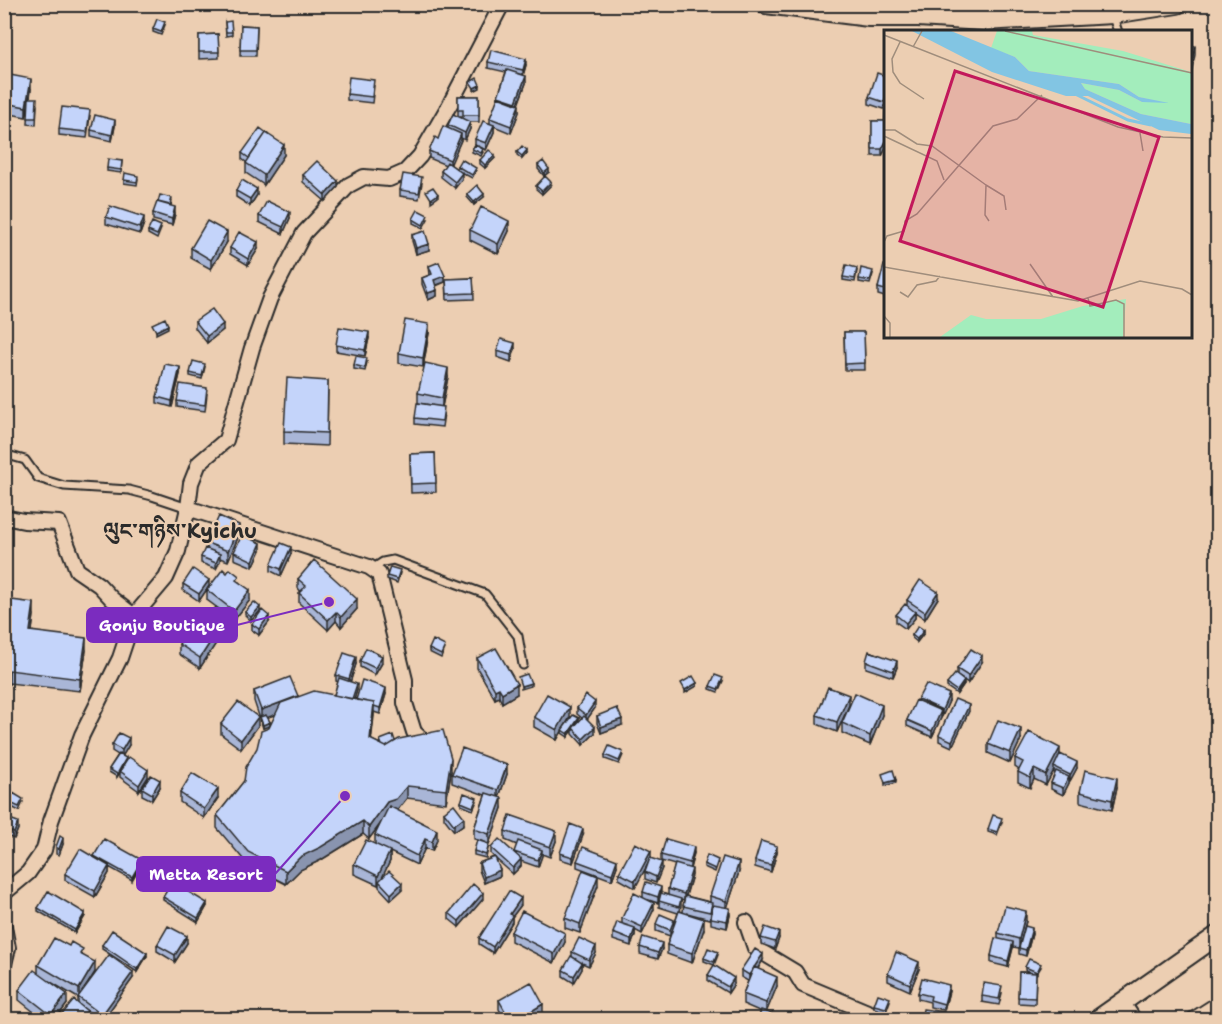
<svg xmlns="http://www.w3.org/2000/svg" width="1222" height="1024" font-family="'Shantell Sans','Noto Serif Tibetan',sans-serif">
  <rect width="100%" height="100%" fill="#ecceb2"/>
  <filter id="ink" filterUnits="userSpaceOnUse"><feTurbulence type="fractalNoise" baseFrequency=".0167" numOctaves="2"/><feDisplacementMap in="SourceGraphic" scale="12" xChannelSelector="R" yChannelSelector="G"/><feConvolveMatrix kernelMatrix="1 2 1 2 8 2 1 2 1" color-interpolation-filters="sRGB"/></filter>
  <g filter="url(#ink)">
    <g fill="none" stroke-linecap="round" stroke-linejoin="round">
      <g stroke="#2b2b2b" stroke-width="11">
        <path id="lane" d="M1113 17 1118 32
          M4 454 25 460 38 478 64 486 129 490 152 496 188 508
          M372 569 383 562 393 560 485 594 518 636 523 665"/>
      </g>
      <g stroke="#2b2b2b" stroke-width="18">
        <path id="street" d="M188 508 369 567 379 574 405 680V703L414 732 430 747
          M4 517 24 521 59 523 77 570 99 585 112 599 134 616
          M4 893 28 873 44 850 51 821 82 735 120 658 134 616 166 578 178 551 188 508 191 483 199 463 226 440 252 348 270 298 304 233 349 185 364 177 389 179 405 172 420 156 450 104 502 4
          M746 922 755 948 795 972 803 985 870 1013 878 1020
          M4 927 8 948 4 964
          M1123 1003 1134 1020
          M1193 1020 1218 1004"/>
      </g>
      <g stroke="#2b2b2b" stroke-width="22">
        <path id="secondary" d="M766 4 869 17H918L984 21 1113 14 1177 4
          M1097 1020 1218 935"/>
      </g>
      <use href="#lane" stroke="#ecceb2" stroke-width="7"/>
      <use href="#street" stroke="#ecceb2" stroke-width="14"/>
      <use href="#secondary" stroke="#ecceb2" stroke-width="18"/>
    </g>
    <path fill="#a9b6d7" stroke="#2b2b2b" stroke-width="1.5" fill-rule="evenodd" d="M225 22 232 32V35L226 36Z
      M165 25 161 35 153 32V29Z
      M241 25 257 26 256 56H240Z
      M218 34 219 58 199 59V35Z
      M488 62 526 65 523 75 526 83 518 105 519 112 511 133 494 126V132L486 150 478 146 483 152 481 156 472 152V149L475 145V139L490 124V118L498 99V96L506 72 488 68Z
      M886 76V103L884 109 869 104V97Z
      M374 86 372 103 347 100V94Z
      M31 89 30 98 37 105 36 125 28 124 29 102 26 117 5 113V103Z
      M458 96H479V122H469L470 129 465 140 461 138V140L450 164 457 169V166L476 171 472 178 459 171 462 179 455 188 441 177V171L446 165 429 158V151L438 139 448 128V125L463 119V116H458Z
      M886 108V148L882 156H872V121H885Z
      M90 116 87 138 59 135V129Z
      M115 126 112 141 91 136V130Z
      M517 152 527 153 522 159 517 155Z
      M242 153 284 155 264 185 246 173V162L242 159Z
      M495 158 485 168 480 164V160Z
      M122 161 121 173 107 171V168Z
      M538 165 549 172 544 176 538 169Z
      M303 175 338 187 325 201 303 182Z
      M138 179 137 185 124 183V180Z
      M422 183 419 199 400 196V190Z
      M551 185 542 194 536 189V186Z
      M236 191 257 195 250 206 236 197Z
      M467 194 484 197 474 205 467 197Z
      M172 201 171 206 175 214 172 225 153 220V213Z
      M259 216 290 218 283 234 259 222Z
      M106 217 144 223 140 234 106 224Z
      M413 219H428L423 228 413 223Z
      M161 229 157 239 148 234V231Z
      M470 230 509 231 498 254 470 240Z
      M412 235 429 250 416 254 412 241Z
      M227 242 211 269 191 258V248Z
      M230 248 258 249 248 265 230 254Z
      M429 266 445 282 436 286 437 296 428 300 422 284V278L430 275Z
      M886 266V294L885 297 878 295V288Z
      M857 271 855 282 843 280V277Z
      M873 274 870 284 859 282V279Z
      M473 278 474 299 447 300 446 279Z
      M195 321 223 330 207 343 195 328Z
      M844 332H864L865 370H845Z
      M429 333 423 367 399 363V353Z
      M369 338 365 356 336 351V345Z
      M515 349 511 362 497 357V351Z
      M367 362 365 371 354 369V365Z
      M205 367 202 379 190 376V373Z
      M180 374 172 407 157 403V397Z
      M448 377 442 406 444 413 442 427 415 424V418L431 405 418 403V393Z
      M328 381 327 446 284 444V431Z
      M207 394 205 411 177 407V401Z
      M435 453 436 492 411 493 410 454Z
      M239 535 228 561 220 558V561L216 569 201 563V557L207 549V543Z
      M261 550 253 567 234 559V552Z
      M291 554 281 576 271 571V565Z
      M400 573 397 583 387 579V576Z
      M298 579 357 609 341 627 336 621 328 630 299 603V593L301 592 298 588Z
      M239 582 250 600 234 620 230 617V623L221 635H220V637L200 668 179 654V644L207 619 223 612 207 600V590Z
      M183 584 209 586 199 601 183 590Z
      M938 598 925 619 915 612V618L906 629 896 622V615L907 605V600Z
      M4 599 34 615 32 631 86 650 80 691 9 683 7 696 4 695Z
      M260 611 251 621 245 615V612Z
      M269 622 259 635 252 630V624Z
      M924 633 917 642 912 638V635Z
      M429 649H445L441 658 429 652Z
      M477 658 517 694 502 703 499 697 495 699 477 668Z
      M360 661 382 663 375 675 360 667Z
      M866 661 897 667 893 677 866 668Z
      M982 662 968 683 957 676V669Z
      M356 664 350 682 357 690 354 699 386 694 380 714 374 712 371 740 380 744V740L395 741 451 771 446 803 407 798 397 810 437 840 432 851 425 848 417 865 390 852V861L381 879 402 890 391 900 379 887V884L378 885 354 874V864L375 844V835L381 823 369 839 363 834 321 860 300 870 286 884 248 865 217 828V815L244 781 276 714 268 717 270 726 263 728 254 701V691L298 697 334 695 338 682 336 681V675Z
      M723 681 718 692 710 689V686Z
      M947 684H964L957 694 947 687Z
      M918 699 949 701 932 737 907 726V720Z
      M849 705 837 732 817 724V715Z
      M577 708H595L587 719 595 733 583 745 573 734V730L568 737 562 733V731L557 740 534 727V717H570L564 728 579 721 577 724 582 718 577 714Z
      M969 711 952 747 939 741V735Z
      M882 715 870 745 842 733V723Z
      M597 716 622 725 601 733 597 723Z
      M221 724 258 726 241 749 221 734Z
      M1021 739 1010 763 988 753V744Z
      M112 745H129L122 756 126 761 148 777 139 791 120 777V772L117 777 109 772V769L118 755 112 751Z
      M1060 754 1077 768 1070 781H1069V783L1063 795 1051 789V783L1055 774 1054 773V770L1046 785 1034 779 1030 788 1018 782V772L1019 770 1015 767V758Z
      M605 755H623L619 764 605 759Z
      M452 774H507L499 797 502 808 489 844 486 858 474 855V851L485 842 474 839V829L485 795 452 783Z
      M160 787 152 800 142 795V788Z
      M1117 787 1112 810 1080 802V792Z
      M180 793 218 798 204 818 180 802Z
      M477 801 473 810 461 805V802Z
      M8 802H23L19 811 8 805Z
      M444 812 464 824 454 831 444 818Z
      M4 817 18 829 14 839 4 835Z
      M1002 822 997 835 988 832V829Z
      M505 831 556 841 550 857 542 854 538 867 521 861V866L513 874 496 859 500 876 484 883 479 870V863L494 857 491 854V848L514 853 517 845 505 840Z
      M583 835 573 863 560 859V853Z
      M63 844 59 855 56 854V847Z
      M777 852 771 872 755 867V861Z
      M694 853 690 868 692 875 686 896 710 902V896L739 872 727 908 730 915 727 928 711 924V918L713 906H712L710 919 687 913 704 929 692 963 667 954V945L670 936 656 931V924L674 926 678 913 659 907V901L661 895 658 903 649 900 654 909 642 934 635 930V935L631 946 613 940V933L622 924V918L643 897V892L661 893 668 895V889L675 865 661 861V855ZM681 900 684 901 683 912 680 911 681 906Z
      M94 856 142 863 132 880 109 867V873L95 897 65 880V874L94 858Z
      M651 858 662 868 656 883 645 879V872L648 863 635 888 619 879V873Z
      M577 861 617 866 612 880 577 867Z
      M718 863 715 872 704 867V864Z
      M598 885 580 933 565 928V918Z
      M163 897 207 906 198 922 163 900Z
      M483 899 459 927 449 919V913Z
      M521 905 512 917V922L493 953 479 944V938Z
      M38 908 85 916 75 933 38 911Z
      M1026 921 1022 937 1032 934 1026 956 1019 954V948L1013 947 1008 967 991 963V956L998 938V933Z
      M511 932 565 942 554 963 511 941Z
      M761 938H779L775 949 761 944Z
      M187 943 175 962 157 951V945Z
      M102 945 147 956 137 972 102 949Z
      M640 947 662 949 658 959 640 954Z
      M572 952 596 953 589 966 582 963V969L574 983 563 976V970L572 957Z
      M718 955 714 965 704 961V958Z
      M83 956 95 972 87 985 133 978 103 1020H100L82 1007 87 1017 85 1020H59V1018L78 1003V998L49 981 67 1004 55 1020H44L19 1000V990L38 973V965Z
      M763 960 758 969 777 986 766 1012 773 1017 743 1004V994L748 981 741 977V970Z
      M1025 967H1041L1036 975 1035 1004 1018 1003 1019 972H1030L1025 970Z
      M919 969 910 991 888 981V974Z
      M708 975 734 984 728 993 708 981Z
      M949 991 944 1010 930 1007V1002L918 999V993Z
      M1002 993 999 1005 982 1002V996Z
      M499 1000 543 1014 533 1020H505L499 1009Z
      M890 1001 886 1012 874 1008V1005Z"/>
    <path fill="#8994af" stroke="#2b2b2b" stroke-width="1.5" d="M1195 46V55L1191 73V64Z
      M526 59V65L523 76V70Z
      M526 76V83L516 109V102Z
      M31 79V89L26 117V107Z
      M480 85V88L474 91V88Z
      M519 105V112L511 133V126Z
      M115 120V126L112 141V135Z
      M470 122V129L465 140V133Z
      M494 125V132L486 150V143Z
      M461 134V140L450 166V160Z
      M886 141V148L882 156V149Z
      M284 145V155L264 185V175Z
      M527 150V153L522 159V156Z
      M495 155V158L485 168V165Z
      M549 169V172L544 176V173Z
      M462 173V179L455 188V182Z
      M338 181V187L325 201V195Z
      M551 182V185L542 194V191Z
      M257 189V195L250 206V199Z
      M438 194V197L431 202V199Z
      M484 194V197L474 205V202Z
      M175 207V214L172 225V219Z
      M290 212V218L283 234V227Z
      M144 217V223L140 234V228Z
      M509 221V231L498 254V244Z
      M227 232V242L211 269V260Z
      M258 242V249L248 265V259Z
      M429 244V250L416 254V248Z
      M445 276V282L434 286V280Z
      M437 290V296L428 300V293Z
      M223 324V330L207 343V336Z
      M429 324V333L423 367V358Z
      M168 325V328L156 334V331Z
      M369 332V338L365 356V350Z
      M515 343V349L511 362V355Z
      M180 367V374L172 407V401Z
      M448 368V377L442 407V398Z
      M239 525V535L228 561V551Z
      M261 543V550L253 567V561Z
      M291 547V554L281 576V569Z
      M220 554V561L216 569V563Z
      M209 580V586L199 601V594Z
      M250 590V600L234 620V611Z
      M938 592V598L925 619V612Z
      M357 599V609L341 627V617Z
      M34 603V615L30 644V631Z
      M260 607V611L251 621V617Z
      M336 612V621L328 630V620Z
      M915 612V618L906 629V623Z
      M269 616V622L259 635V629Z
      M230 617V623L221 635V629Z
      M220 627V637L200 668V658Z
      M924 630V633L917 642V639Z
      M86 638V650L80 691V679Z
      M382 656V663L375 675V668Z
      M982 656V662L968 683V676Z
      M356 657V664L349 686V679Z
      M897 661V667L893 677V671Z
      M9 670V683L7 696V683Z
      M964 681V684L957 694V691Z
      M531 683V686L521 689V686Z
      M697 683V686L685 693V690Z
      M357 684V690L351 710V703Z
      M517 684V694L502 703V693Z
      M386 688V694L380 714V708Z
      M499 688V697L495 699V690Z
      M949 694V701L942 717V710Z
      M849 695V705L837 732V722Z
      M298 696V706L261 720V710Z
      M595 702V708L586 721V715Z
      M374 703V716L370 752V739Z
      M882 705V715L870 745V736Z
      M969 705V711L952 747V741Z
      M570 707V717L557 740V730Z
      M941 711V718L932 737V731Z
      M258 717V726L241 749V740Z
      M579 718V721L568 737V734Z
      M622 719V725L601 733V727Z
      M270 722V726L263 728V725Z
      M595 727V733L583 745V739Z
      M1021 729V739L1010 763V753Z
      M129 738V745L122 757V750Z
      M1060 748V758L1054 767V770L1046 785V775Z
      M126 758V762L117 777V774Z
      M451 758V771L446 803V790Z
      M1077 762V768L1070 781V775Z
      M507 765V774L498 800V790Z
      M1034 769V779L1030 788V778Z
      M148 770V777L139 791V785Z
      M1069 777V783L1063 795V788Z
      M1117 778V787L1112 810V800Z
      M160 780V787L152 800V794Z
      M896 780V783L885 786V783Z
      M407 786V798L396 812 387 815 369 839V827L387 802Z
      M218 789V798L204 818V809Z
      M502 798V808L489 844V834Z
      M464 817V824L454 831V825Z
      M363 821V834L321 860 300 870 286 884V871L300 857Z
      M18 822V829L14 839V833Z
      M583 829V835L573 863V857Z
      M437 830V840L432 851V842Z
      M556 831V841L550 857V847Z
      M63 838V844L59 855V849Z
      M425 839V848L417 865V856Z
      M777 846V852L771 872V865Z
      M694 847V853L690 869V863Z
      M542 850V856L538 867V860Z
      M390 851V861L380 882 379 881 378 885V876Z
      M651 851V858L635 888V881Z
      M521 859V866L513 874V868Z
      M142 860V863L132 880V877Z
      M617 860V866L612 880V874Z
      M662 862V868L656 883V877Z
      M739 862V872L726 911V901Z
      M109 866V873L95 897V891Z
      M692 869V875L684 901V894Z
      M500 870V876L484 883V877Z
      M598 876V885L580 933V924Z
      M402 883V890L391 900V894Z
      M661 887V894L658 903V897Z
      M483 893V899L459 927V921Z
      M521 898V905L512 917V922L493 953V947L510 914Z
      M207 903V906L198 922V918Z
      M654 903V909L642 934V927Z
      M730 908V915L727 928V921Z
      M1026 911V921L1019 948V939Z
      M85 913V916L75 933V930Z
      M704 919V929L692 963V953Z
      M674 920V926L670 936V930Z
      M635 928V935L631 946V940Z
      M1032 928V934L1026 956V950Z
      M779 932V938L775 949V942Z
      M565 933V942L554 963V954Z
      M187 936V943L175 962V955Z
      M1013 942V948L1008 967V961Z
      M662 943V949L658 959V953Z
      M596 946V953L589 966V960Z
      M147 953V956L137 972V969Z
      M763 954V960L749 982V975Z
      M95 962V972L79 998V989Z
      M919 962V969L910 991V984Z
      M582 963V969L574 983V976Z
      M133 972V978L103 1020H102V1015Z
      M777 977V986L766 1013V1003Z
      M734 978V984L728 993V987Z
      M949 985V991L944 1010V1004Z
      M67 994V1004L55 1020H51V1015Z
      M543 1004V1014L533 1020H517Z
      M87 1011V1017L85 1020H80Z"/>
    <path fill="#c4d4fa" stroke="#2b2b2b" stroke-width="1.5" d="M157 19 165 22 161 32 153 29Z
      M231 21 232 32H226L225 22Z
      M241 25 257 26 256 50H240Z
      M218 34 219 52H199V35Z
      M1191 45 1195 46 1191 64Z
      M491 50 526 59 523 70 488 62Z
      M507 70 526 76 516 102 498 96Z
      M877 73 886 76V97L884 102 869 97Z
      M10 75 31 79 26 107 5 103Z
      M349 77 374 80 372 97 347 94Z
      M477 78 480 85 474 88 470 82Z
      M458 96H479V115H463V110H458Z
      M498 97 519 105 511 126 490 118Z
      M29 98H37L36 118H28Z
      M62 107 90 110 87 132 59 129Z
      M453 114 470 122 465 133 448 125Z
      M95 115 115 120 112 135 91 130Z
      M483 121 494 125 486 143 475 139Z
      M872 121H886V141L882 149H872Z
      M443 126 461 134 450 160 429 151 435 137 438 139Z
      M260 128 268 134 266 133 249 158 242 153Z
      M266 133 284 145 264 175 246 163Z
      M475 145 483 149 481 153 472 149Z
      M522 146 527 150 522 156 517 152Z
      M489 150 495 155 485 165 480 160Z
      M108 159 122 161 121 170 107 168Z
      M461 159 476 168 472 175 457 166Z
      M317 161 338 181 325 195 303 175Z
      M543 161 549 169 544 173 538 165Z
      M447 162 462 173 455 182 441 171Z
      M125 173 138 176 137 182 124 180Z
      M403 174 422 177 419 193 400 190Z
      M545 176 551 182 542 191 536 186Z
      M242 180 257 189 250 199 236 191Z
      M477 185 484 194 474 202 467 194Z
      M433 187 438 194 431 199 426 191Z
      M160 195 172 198 170 205 158 202Z
      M267 201 290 212 283 227 259 216Z
      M157 202 175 207 172 219 153 213Z
      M110 206 144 217 140 228 106 217Z
      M481 207 509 221 498 244 470 230Z
      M418 210 428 215 423 225 413 219Z
      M207 221 227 232 211 260 191 248Z
      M152 222 161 226 157 235 148 231Z
      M425 231 429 244 416 248 412 235Z
      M239 232 258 242 248 259 230 248Z
      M439 262 445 276 434 280 437 290 428 293 422 278 432 274 429 266Z
      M846 265 857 268 855 279 843 277Z
      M884 265 886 266 885 290 878 288Z
      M861 268 873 271 870 281 859 279Z
      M473 278 474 293 447 294 446 279Z
      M212 309 223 324 207 336 195 321Z
      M165 318 168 325 156 331 152 324Z
      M405 320 429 324 423 358 399 353Z
      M339 327 369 332 365 350 336 345Z
      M844 332H864L865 363 845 364Z
      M501 339 515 343 511 355 497 351Z
      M356 356 367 358 365 368 354 365Z
      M193 361 205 364 202 376 190 373Z
      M425 363 448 368 442 398 418 393Z
      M165 364 180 367 172 401 157 397Z
      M287 378 328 381 327 433 284 431Z
      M180 384 207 388 205 405 177 401Z
      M417 403 444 407 442 421 415 418Z
      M435 453 436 483 411 484 410 454Z
      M219 516 239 525 228 551 207 543Z
      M242 535 261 543 253 561 234 552Z
      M281 543 291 547 281 569 271 565Z
      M205 548 220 554 216 563 201 557Z
      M314 560 357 599 341 617 336 612 328 620 299 593 306 586 298 579Z
      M390 567 400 570 397 579 387 576Z
      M193 569 209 580 199 594 183 584Z
      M223 569 227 573 230 569 239 576 236 580 250 590 234 611 207 590Z
      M920 580 938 592 925 612 907 600Z
      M4 599 34 603 30 631 86 638 80 679 9 670 7 683H4Z
      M254 602 260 607 251 617 245 612Z
      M905 604 915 612 906 623 896 615Z
      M216 607 230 617 221 629 220 628V627L207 619Z
      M262 610 269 616 259 629 252 624Z
      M199 614 220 627 200 658 179 644Z
      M918 626 924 630 917 639 912 635Z
      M433 640 445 646 441 655 429 649Z
      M366 648 382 656 375 668 360 661Z
      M496 648 517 684 502 693 499 688 495 690 477 658Z
      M971 649 982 656 968 676 957 669Z
      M869 651 897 661 893 671 866 661Z
      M344 653 356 657 349 679 336 675Z
      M527 674 531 683 521 686 518 677Z
      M955 674 964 681 957 691 947 684Z
      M715 675 723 678 718 689 710 686Z
      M693 676 697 683 685 690 681 683Z
      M290 677 298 696 261 710 254 691Z
      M339 678 357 684 352 699 334 695Z
      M362 680 386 688 380 708 374 706V703L356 700Z
      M926 684 949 694 942 710 918 699Z
      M828 687 849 695 837 722 817 715Z
      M314 691 374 703 370 739 386 747 399 739 443 730 451 758 446 790 407 786 396 799 387 802 369 827 363 821 321 847 300 857 286 871 248 852 217 815 244 781 246 767 257 748 261 731 269 728 281 703Z
      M855 693 882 705 870 736 842 723Z
      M547 694 570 707 557 730 534 717Z
      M586 695 595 702 586 715 577 708Z
      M955 699 969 705 952 741 939 735Z
      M916 700 941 711 932 731 907 720Z
      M238 702 258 717 241 740 221 724Z
      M617 708 622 719 601 727 597 716Z
      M266 715 270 722 263 725 260 717Z
      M573 715 579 718 568 734 562 730Z
      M584 716 595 727 583 739 573 728Z
      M998 720 1021 729 1010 753 988 744Z
      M1029 732 1060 748 1046 775 1034 769 1030 778 1018 772 1023 762 1015 758Z
      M119 733 129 738 122 750 112 745Z
      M393 735 395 741 386 747 382 745 380 740Z
      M609 746 623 752 619 761 605 755Z
      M462 748 507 765 498 790 452 774Z
      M119 754 126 758 117 774 109 769Z
      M1060 754 1077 762 1070 775 1054 767Z
      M129 757 148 770 139 785 120 771Z
      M893 770 896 780 885 783 882 774Z
      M1085 770 1117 778 1112 800 1080 792Z
      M1056 771 1069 777 1063 788 1051 783Z
      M192 773 218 789 204 809 180 793Z
      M151 775 160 780 152 794 142 788Z
      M13 793 23 799 19 807 8 802Z
      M464 793 477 798 473 807 461 802Z
      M486 793 502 798 489 834 474 829Z
      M454 804 464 817 454 825 444 812Z
      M389 806 437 830 432 842 425 839 417 856 375 835Z
      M510 815 556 831 550 847 505 831Z
      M993 815 1002 818 997 832 988 829Z
      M4 817 18 822 14 833 4 829Z
      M570 824 583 829 573 857 560 853Z
      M60 836 63 838 59 849 56 847Z
      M104 839 142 860 132 877 94 856Z
      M499 839 521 859 513 868 491 848Z
      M666 839 694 847 690 863 661 855Z
      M366 840 390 851 378 876 354 864Z
      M477 840 489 844 486 855 474 851Z
      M518 841 542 850 538 860 514 852Z
      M761 841 777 846 771 865 755 861Z
      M635 843 651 851 635 881 619 873Z
      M583 847 617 860 612 874 577 861Z
      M80 849 109 866 95 891 65 874Z
      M707 855 718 860 715 869 704 864Z
      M495 857 500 870 484 877 479 863Z
      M723 857 739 862 726 901 710 896Z
      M650 858 662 862 656 877 645 872Z
      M675 864 692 869 684 894 668 889Z
      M583 870 598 876 580 924 565 918Z
      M389 871 402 883 391 894 379 881Z
      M172 882 207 903 198 918 163 897Z
      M646 882 661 887 658 897 643 892Z
      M473 884 483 893 459 921 449 913Z
      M48 891 85 913 75 930 38 908Z
      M509 891 521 898 510 914 512 916 493 947 479 938Z
      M634 893 654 903 642 927 622 918Z
      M661 893 681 899 679 907 659 901Z
      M685 896 712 903 710 912 683 906Z
      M713 905 730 908 727 921 711 918Z
      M1005 906 1026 911 1019 939 998 933Z
      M522 911 565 933 554 954 511 932Z
      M679 911 704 919 692 953 667 945Z
      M660 914 674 920 670 930 656 924Z
      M617 922 635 928 631 940 613 933Z
      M168 926 187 936 175 955 157 945Z
      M1025 926 1032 928 1026 950 1019 948Z
      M765 927 779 932 775 942 761 938Z
      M112 930 147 953 137 969 102 945Z
      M643 937 662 943 658 953 640 947Z
      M54 938 69 946 71 942 83 949 80 954 95 962 79 989 38 965Z
      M579 938 596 946 589 960 572 952Z
      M995 938 1013 942 1008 961 991 956Z
      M708 948 718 952 714 962 704 958Z
      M755 949 763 954 749 975 741 970Z
      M896 952 919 962 910 984 888 974Z
      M109 955 133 972 102 1015 78 997Z
      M571 956 582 963 574 976 563 970Z
      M1029 959 1041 964 1037 972 1025 967Z
      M714 965 734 978 728 987 708 975Z
      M754 967 777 977 766 1003 743 994Z
      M34 970 67 994 51 1015 19 990Z
      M1019 972 1036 973 1035 998 1018 997Z
      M922 978 949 985 944 1004 930 1000 931 996 918 993Z
      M531 982 543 1004 517 1020H510L499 1000Z
      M984 983 1002 986 999 999 982 996Z
      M878 994 890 998 886 1008 874 1005Z
      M74 1000 87 1011 80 1020H62L59 1018Z
      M923 1009 944 1012 943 1020H921Z
      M761 1010 773 1014 771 1020H758Z"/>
  </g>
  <g text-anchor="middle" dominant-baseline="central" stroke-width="4.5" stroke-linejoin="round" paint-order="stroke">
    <g font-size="21" font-weight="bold" fill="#2b2b2b" stroke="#ecceb2">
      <text x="180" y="531">ལུང་གཉིས་Kyichu</text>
    </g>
  </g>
  <g transform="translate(884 30)">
    <rect width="308" height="308" fill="#ecceb2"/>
    <path d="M113 1H148L149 5 239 21 307 42V94L257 84 201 59 197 53 235 60 258 72H277L255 67 235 54 145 41 131 27 107 18Z" fill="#a3edbc"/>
    <path d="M242 269 239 307H56L87 285 102 289H157L199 276Z" fill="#a3edbc"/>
    <path d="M28 1H67L131 27 145 41 235 54 255 67 285 73 258 72 235 60 197 53 201 59 257 84 307 94V104L275 100 204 66H182L108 42Z" fill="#82c5e3"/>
    <path fill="none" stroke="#82c5e3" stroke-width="3" d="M191 64 244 90 267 95"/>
    <path fill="none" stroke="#9f8d7c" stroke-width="1.5" d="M121 1 308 43M0 5 234 97 279 107 308 108M16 12 8 29 9 42 16 53 40 69M29 17 38 1M0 100H11L33 114 48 116 102 155 101 185 105 191M256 103 259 121M0 106 53 131 60 150M102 155 120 166 122 180M0 212 3 206 20 201 21 191 33 184 109 96 133 89 158 65M146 234 169 267M0 237 194 271 256 251 298 259 308 265M16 262 24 267 33 255 52 251 56 246M204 268 206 276 232 270 240 274V307M0 286 6 293V307"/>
    <path fill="#c2185b" fill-opacity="0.15" stroke="#c2185b" stroke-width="3" d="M71 41 275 107 219 277 16 211Z"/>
    <rect width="308" height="308" fill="none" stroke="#2b2b2b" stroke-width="3"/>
  </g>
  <path fill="none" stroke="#7b2cbf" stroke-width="2" d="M329 602L237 625M345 796L275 874"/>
  <g fill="#7b2cbf" stroke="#ecceb2" stroke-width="2">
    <circle cx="329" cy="602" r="6"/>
    <circle cx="345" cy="796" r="6"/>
  </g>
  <g fill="#7b2cbf" stroke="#7b2cbf" stroke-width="2">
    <rect x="87" y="608" width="150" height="34" rx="6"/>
    <rect x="137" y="857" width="138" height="34" rx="6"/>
  </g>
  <g font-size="16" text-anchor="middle" font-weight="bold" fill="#fff">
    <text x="162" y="631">Gonju Boutique</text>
    <text x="206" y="880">Metta Resort</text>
  </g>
  <rect width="1222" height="1024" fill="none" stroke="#ecceb2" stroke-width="24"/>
  <rect x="12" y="12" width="1198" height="1000" fill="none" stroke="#2b2b2b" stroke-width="2" filter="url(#ink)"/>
</svg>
